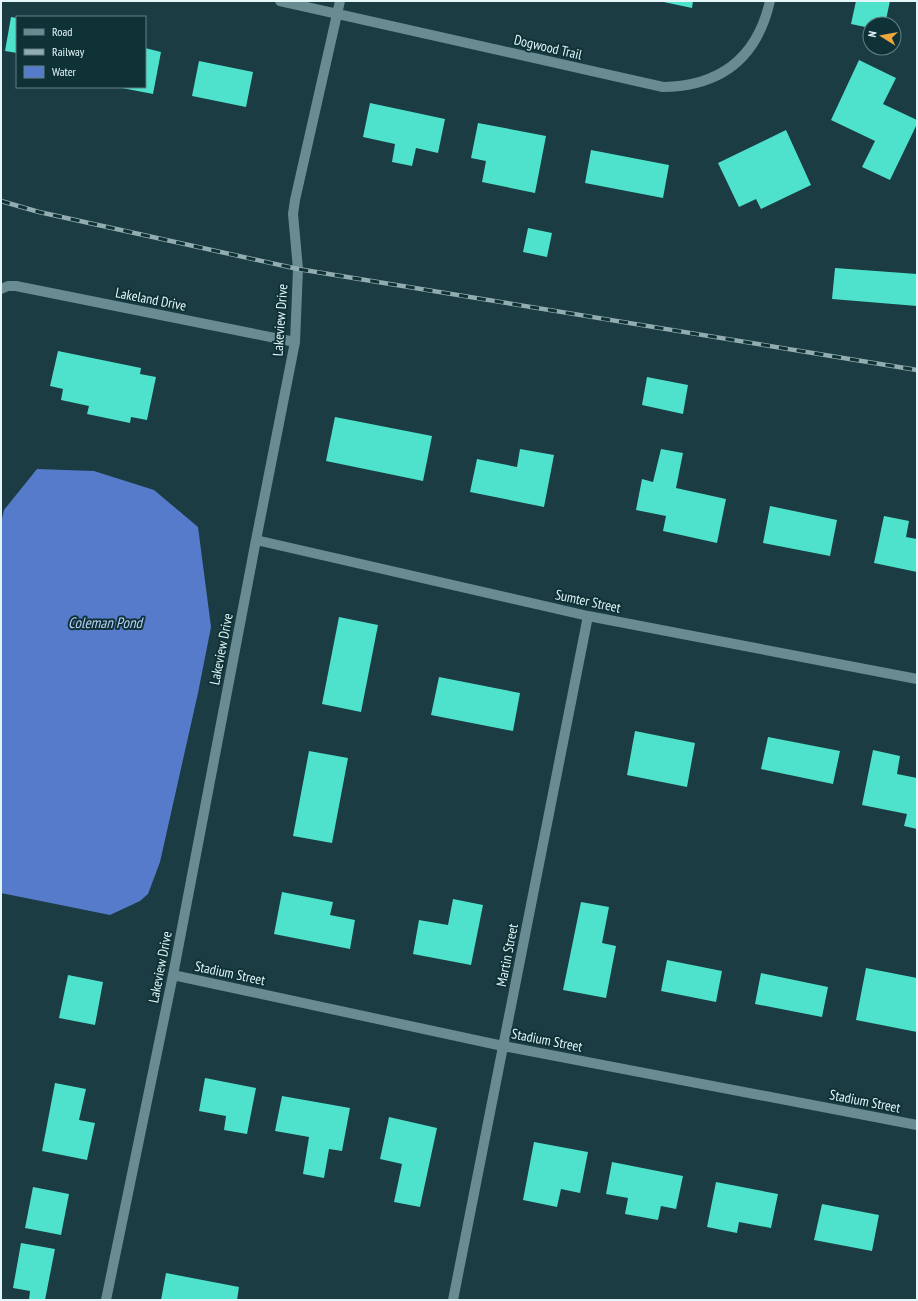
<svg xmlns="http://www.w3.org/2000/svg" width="918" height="1301" font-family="'PT Sans Narrow',sans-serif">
  <rect width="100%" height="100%" fill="#1a3c42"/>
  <path fill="#567bca" d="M37 469 94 471 154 490 198 527 211 627 198 693 160 862 148 894 140 901 110 915 1 893V523L4 510Z"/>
  <path fill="#4ee2cd" d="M659 1H693L692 8Z
    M856 1H890L885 24H870V28L851 24Z
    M11 17 17 18V53L5 51Z
    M145 48 161 52 153 94 122 88 145 87Z
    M859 60 896 78 883 104 917 120V124L890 180 862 167 875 141 831 120Z
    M199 61 253 72 246 107 192 96Z
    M370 103 445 119 438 153 416 148 412 166 392 162 395 144 363 137Z
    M478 123 546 136 535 193 482 182 486 161 471 158Z
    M786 130 811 185 761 209 756 199 739 207 718 163Z
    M591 150 669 165 663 198 585 183Z
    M528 228 552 233 547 257 523 252Z
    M835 268 917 274V306L832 299Z
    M58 351 141 368 140 374 156 377 147 420 131 417 130 423 87 414 89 406 61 400 63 389 50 386Z
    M647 377 688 385 683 414 642 405Z
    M335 417 432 436 423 481 326 461Z
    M520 449 554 455 544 507 470 492 477 459 517 467Z
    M661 449 683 453 676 488 726 499 717 543 663 531 666 516 636 510 642 479 653 482Z
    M770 506 837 520 830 556 763 543Z
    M884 516 909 521 906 537 917 539V572L874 563Z
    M339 617 378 625 361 712 322 704Z
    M439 677 520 693 513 731 431 715Z
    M635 731 695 743 687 787 627 775Z
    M768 737 840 751 833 784 761 769Z
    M873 750 900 756 897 774 917 778V829L904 826 907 814 862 805Z
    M309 751 348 758 332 843 293 836Z
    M282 892 333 902 330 915 355 920 350 949 274 934Z
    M453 899 483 905 471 965 413 954 419 920 448 925Z
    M581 902 609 907 602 943 616 946 606 998 563 990Z
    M667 960 722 971 716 1002 661 991Z
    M866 968 917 978V1032L856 1020Z
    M761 973 828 987 822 1017 755 1004Z
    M68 975 103 982 95 1025 59 1018Z
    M205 1078 256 1088 247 1134 224 1130 226 1116 199 1111Z
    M55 1083 86 1089 79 1120 95 1123 87 1160 42 1151Z
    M282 1096 350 1108 342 1151 329 1149 324 1178 303 1174 309 1137 275 1131Z
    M389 1117 437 1128 420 1207 394 1202 402 1164 380 1159Z
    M534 1142 588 1152 580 1193 561 1189 557 1207 523 1200Z
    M612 1162 683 1176 676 1209 661 1206 658 1220 625 1214 628 1198 606 1194Z
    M716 1182 778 1194 771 1228 739 1222 737 1233 707 1227Z
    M33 1187 69 1194 61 1235 25 1228Z
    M822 1204 879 1215 872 1251 814 1240Z
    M21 1243 55 1249 45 1300H29L30 1291 13 1288Z
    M166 1273 239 1287 237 1300H161Z"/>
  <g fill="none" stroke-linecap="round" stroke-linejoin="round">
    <path stroke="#688c92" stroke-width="10" d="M280 1 663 87C721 86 757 58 770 1
      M1 289 8 286H16L295 342
      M256 540 588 616 917 679
      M173 975 503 1046 917 1125
      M106 1300 173 975 256 540 295 342 298 269 293 214 295 200 340 1
      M453 1300 588 616"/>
    <g stroke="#93acb0" stroke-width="4.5">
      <path id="rail" d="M1 201 39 212 298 269 917 370"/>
    </g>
    <use href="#rail" stroke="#0f3237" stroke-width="3" stroke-dasharray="9" stroke-linecap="butt"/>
  </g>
  <g text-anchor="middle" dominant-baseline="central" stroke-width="4" stroke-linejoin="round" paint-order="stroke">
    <g font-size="14" fill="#e3f6f9" stroke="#0f3237">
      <text transform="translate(548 47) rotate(13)">Dogwood Trail</text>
      <text transform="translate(151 299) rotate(11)">Lakeland Drive</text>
      <text transform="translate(280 320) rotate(-86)">Lakeview Drive</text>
      <text transform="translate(588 601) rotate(12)">Sumter Street</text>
      <text transform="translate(221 649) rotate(-79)">Lakeview Drive</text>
      <text transform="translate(507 955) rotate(-79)">Martin Street</text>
      <text transform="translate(160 967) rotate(-79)">Lakeview Drive</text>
      <text transform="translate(230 973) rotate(12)">Stadium Street</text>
      <text transform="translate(547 1040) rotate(11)">Stadium Street</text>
      <text transform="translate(865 1101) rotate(11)">Stadium Street</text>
    </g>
    <g font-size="15" font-style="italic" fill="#b9cff9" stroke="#0f3237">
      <text x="105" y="622">Coleman Pond</text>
    </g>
  </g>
  <rect width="918" height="1301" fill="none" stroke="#e3f6f9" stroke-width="4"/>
  <rect x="16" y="16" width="130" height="72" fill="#0f3237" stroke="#648085"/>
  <rect x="24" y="29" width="20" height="6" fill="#688c92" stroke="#648085"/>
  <text x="52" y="36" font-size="12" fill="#e3f6f9">Road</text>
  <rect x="24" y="49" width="20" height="6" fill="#93acb0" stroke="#648085"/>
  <text x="52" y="56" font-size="12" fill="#e3f6f9">Railway</text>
  <rect x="24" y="66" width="20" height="12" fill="#567bca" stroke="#648085"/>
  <text x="52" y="76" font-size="12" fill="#e3f6f9">Water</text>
  <g transform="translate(882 36) rotate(281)"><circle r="19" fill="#0f3237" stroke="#648085"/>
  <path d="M0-3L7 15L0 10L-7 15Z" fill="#eea73d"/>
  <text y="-6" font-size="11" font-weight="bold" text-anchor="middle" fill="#e3f6f9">N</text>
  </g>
</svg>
